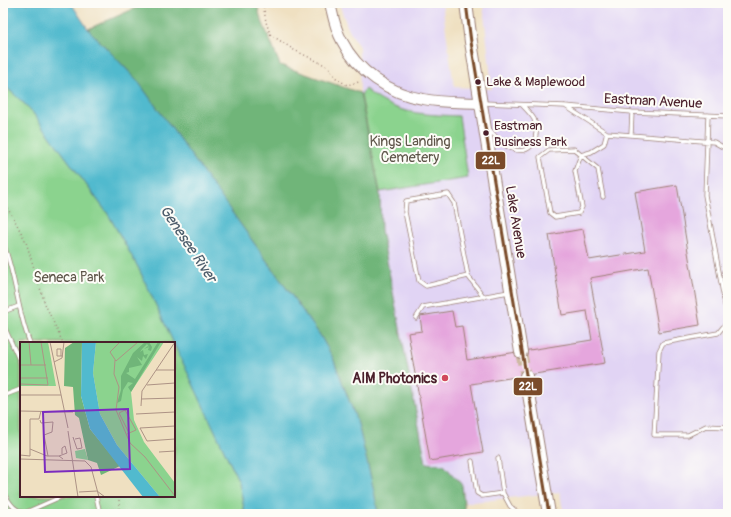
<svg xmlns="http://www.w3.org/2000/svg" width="731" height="517" font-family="Pangolin,sans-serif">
  <rect width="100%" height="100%" fill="#fdfcf7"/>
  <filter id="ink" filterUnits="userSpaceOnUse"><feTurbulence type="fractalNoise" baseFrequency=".025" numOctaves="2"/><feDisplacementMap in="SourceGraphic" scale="8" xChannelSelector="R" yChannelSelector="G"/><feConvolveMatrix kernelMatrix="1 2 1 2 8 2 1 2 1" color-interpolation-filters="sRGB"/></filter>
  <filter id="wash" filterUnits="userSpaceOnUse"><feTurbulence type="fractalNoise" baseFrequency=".012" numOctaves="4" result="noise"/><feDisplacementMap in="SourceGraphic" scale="16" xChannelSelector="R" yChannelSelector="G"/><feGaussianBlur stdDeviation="0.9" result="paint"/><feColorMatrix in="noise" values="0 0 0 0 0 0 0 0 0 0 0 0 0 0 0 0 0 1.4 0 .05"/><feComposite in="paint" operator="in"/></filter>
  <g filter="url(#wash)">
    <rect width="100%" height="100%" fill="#efe0c1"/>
    <path fill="#e1d4f4" d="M339 3H442L454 87 492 89 483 3H728V514H598L570 513 563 509 562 505 560 492 465 503 462 485 444 465 426 463 381 230 380 194 360 93 359 47 347 26Z"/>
    <path fill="#8bd38e" stroke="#6a795c" d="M3 84 30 109 108 214 138 267 174 343H21V496H174V343L239 482 245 514H3Z
      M365 89C376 98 389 106 403 110 421 115 441 115 459 116L468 178 380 192 361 95Z"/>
    <path fill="#70b579" stroke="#5d6a52" d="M147 3H257L260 16 280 65 360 93 380 194 381 230 426 463 444 465 462 485 465 514H378L374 491 358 424 333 358 320 335 137 80 88 29Z"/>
    <path fill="#51bace" stroke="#4e6c7c" d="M3 3H71L88 29 137 80 320 335 333 358 358 424 374 491 378 514H245L239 482 138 267 108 214 30 109 3 84Z"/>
    <g id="blocks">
      <path fill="#e5a6dd" d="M677 185 700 325 659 332 648 268 590 278 605 363 471 384 483 452 430 461 408 333 422 331 420 316 452 311 455 327 462 326 467 360 592 340 587 311 562 315 549 235 583 229 589 260 645 251 635 192Z"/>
    </g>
  </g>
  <g filter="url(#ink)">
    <use href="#blocks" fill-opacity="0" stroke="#9c8076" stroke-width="1"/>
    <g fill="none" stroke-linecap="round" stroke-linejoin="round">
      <path stroke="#ceb9a3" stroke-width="12" stroke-dasharray="12 6" stroke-linecap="butt" d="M521 352 526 376"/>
      <g stroke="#9c8076" stroke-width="5">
        <path id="lane" d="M483 103 565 106 632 112 728 116
          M565 106 607 133 604 144 591 152 581 155 574 149 549 150 540 157 550 213 555 217 579 213 582 207 575 171 581 155 598 169 603 197
          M708 115 705 195 728 321 718 333 663 343 659 351 654 435H688L706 426 728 427
          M489 129C495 136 501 144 510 148 531 158 541 137 534 119 531 114 526 109 522 105
          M607 133 714 142 728 150
          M631 135 632 112
          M3 243C16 275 17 311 30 343
          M468 276 426 286 419 281 405 212 406 201 448 194 454 203 468 276 484 297
          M3 312 19 306
          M416 318 423 307 509 292
          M3 324 21 364
          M3 396 21 389
          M498 458 503 493 510 506 519 514
          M472 461 477 493 482 496 503 493
          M3 493C11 503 11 508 24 513L63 496
          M96 496 100 514"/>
      </g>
      <g stroke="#9c8076" stroke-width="12">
        <path id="secondary" d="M330 3C333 16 335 29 342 41 357 71 390 94 423 99 442 103 462 102 481 103"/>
      </g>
      <g stroke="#9c8076" stroke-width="14">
        <path id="primary" d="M466 3 471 42 521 352
          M526 376 549 514"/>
      </g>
      <path stroke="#9c8076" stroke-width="1.5" stroke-dasharray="1 3" stroke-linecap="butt" d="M263 3 266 22 270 34 294 50 327 66 337 79 347 85 359 82
        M3 201 14 219 26 242 45 304 63 343
        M119 496V514"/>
      <use href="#lane" stroke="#fff" stroke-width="3.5"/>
      <use href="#secondary" stroke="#fff" stroke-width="10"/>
      <use href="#primary" stroke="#fff" stroke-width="12"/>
      <g stroke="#fdfcf7" stroke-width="6">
        <path id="bus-1" d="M466 3 471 42 549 514"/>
      </g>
      <use href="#bus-1" stroke="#7a4b2a" stroke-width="3"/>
    </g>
  </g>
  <g fill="#4a1f2b" stroke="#fdfcf7" stroke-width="1.5">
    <circle cx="478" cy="82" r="3.5"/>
    <circle cx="486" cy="133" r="3.5"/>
  </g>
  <circle fill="#d1495b" stroke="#fdfcf7" stroke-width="1.5" cx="445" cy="378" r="4"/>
  <g text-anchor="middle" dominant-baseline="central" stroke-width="4" stroke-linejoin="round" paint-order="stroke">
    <g font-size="13" fill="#4a1f2b" stroke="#fdfcf7" text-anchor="start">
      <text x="486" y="82">Lake &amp; Maplewood</text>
      <text x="494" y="126">Eastman<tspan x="494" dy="16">Business Park</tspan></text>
    </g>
    <g font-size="14" fill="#4a1f2b" stroke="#fdfcf7">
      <text transform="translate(653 101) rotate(3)">Eastman Avenue</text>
      <text transform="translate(516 222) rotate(81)">Lake Avenue</text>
    </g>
    <g font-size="14" fill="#5e5549" stroke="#fdfcf7">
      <text x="410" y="141">Kings Landing<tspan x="410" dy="16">Cemetery</tspan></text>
      <text x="69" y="277">Seneca Park</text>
    </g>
    <g font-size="14" font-weight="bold" fill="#4a1f2b" stroke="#fdfcf7" text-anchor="end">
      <text x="437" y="378">AIM Photonics</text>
    </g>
    <g font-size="15" font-style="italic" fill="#4d5d6c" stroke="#fdfcf7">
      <text transform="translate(188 244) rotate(56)">Genesee River</text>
    </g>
  </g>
  <g transform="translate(20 342)">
    <rect width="155" height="155" fill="#efe0c1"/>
    <path d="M0 0H28L36 44H0ZM76 0H144L111 50 114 78 124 100 155 141V155H140L97 103 80 72 73 31ZM65 107 68 118 56 116 55 109Z" fill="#8bd38e"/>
    <path d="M54 0H62L61 54 70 87 100 124 81 133 77 121 68 118 59 76 55 73 53 45 44 44 45 6ZM125 0H129L132 5 131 9 128 8 129 5 124 7 128 4 130 6 127 2 122 7 120 10 123 8 124 13 128 12 126 17 123 14 122 19 117 15 122 23 109 26V30L106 31 115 37 138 0H141L111 50 108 45 113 41 108 40 103 48 101 59 97 61 101 48V34L113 11Z" fill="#70b579"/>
    <path d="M62 0H76L73 31 80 72 97 103 140 155H123L70 87 61 54Z" fill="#51bace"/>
    <path fill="none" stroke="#ad9385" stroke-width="1" d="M9 0 11 23M30 0 48 86M100 0 90 10 96 19 118 0M41 14V7H37V14H43M95 18 94 32 99 45 96 68 110 101 125 115 155 154M34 20 42 16 44 0M0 23H26M136 28H155M0 36H28M0 42 28 43 21 0M127 43 155 41M0 53H41M121 57 155 56M121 64 122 49 155 0M0 69 53 70M21 69 19 77H10V107L27 114H39M116 72 155 70M20 78 21 81 33 80 32 90 24 93 28 114M155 84 120 86 127 99 155 97M48 89 58 155M107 92 116 88 105 68 99 71 109 91M53 95 57 107 62 106 60 96 55 97M139 110 155 109M42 112V106L45 104 47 111 39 114 43 117M0 113 10 114V107M0 117 65 119 71 125 79 155M59 150 77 149 85 155"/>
    <path fill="#7b2cbf" fill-opacity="0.15" stroke="#7b2cbf" stroke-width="2" d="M108 67 110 127 25 130 23 70Z"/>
    <rect width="155" height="155" fill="none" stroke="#4a1f2b" stroke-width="2"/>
  </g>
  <g stroke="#fdfcf7" stroke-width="1.5">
    <rect x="475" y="151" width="31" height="19" rx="4" fill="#7a4b2a"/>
    <rect x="513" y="377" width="30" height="19" rx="4" fill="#7a4b2a"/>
  </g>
  <g font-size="11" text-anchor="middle" font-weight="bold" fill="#fff">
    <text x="491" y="164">22L</text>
    <text x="528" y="390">22L</text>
  </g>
  <rect width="731" height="517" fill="none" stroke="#fdfcf7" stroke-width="16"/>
</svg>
